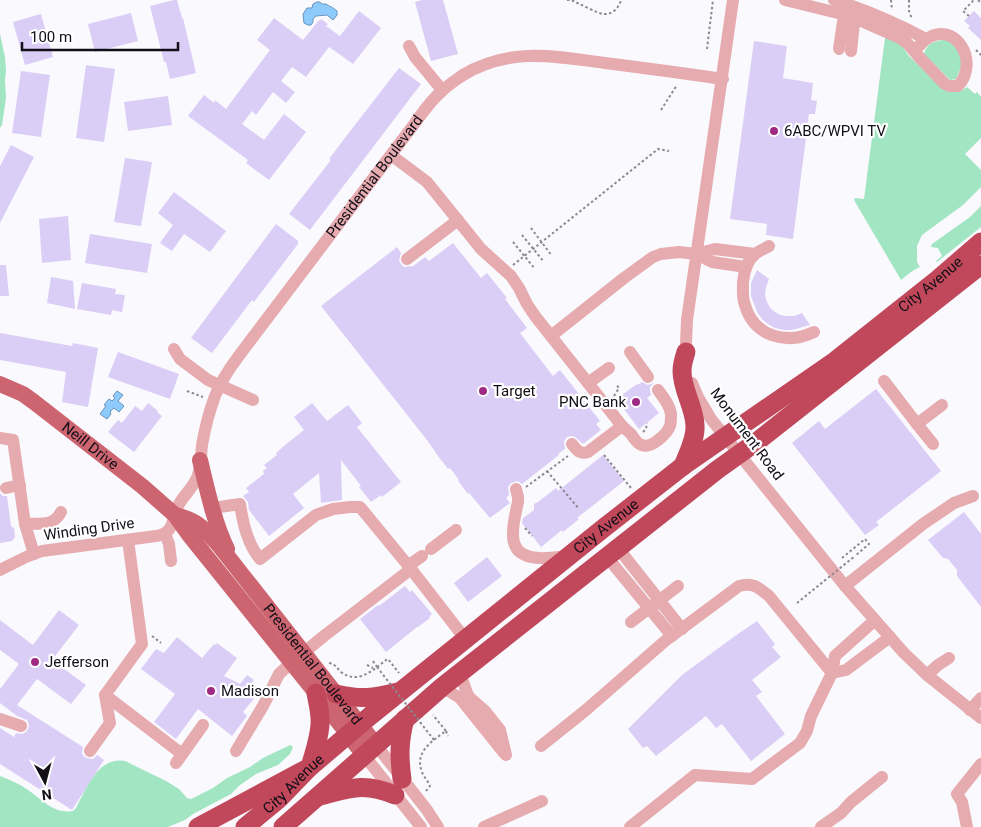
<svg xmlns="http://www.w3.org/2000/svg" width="981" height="827" font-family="Roboto,sans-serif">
  <rect width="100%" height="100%" fill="#faf9fe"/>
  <path fill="#a2e5c2" d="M0 34 5 57 6 70 5 80 6 98 2 125 0 128Z
    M885 38 899 42 909 56 941 87 949 92H959L967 87 975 94 977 92 981 97V138L965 154 981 170V187L963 205 922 235 917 246V262L920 267C913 270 907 275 901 280L854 200 855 198 864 199Z
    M948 39 965 58 956 79 951 80 949 79 924 54C927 42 936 41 948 39Z
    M981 206V227L937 262 936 261 942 256 938 248 931 247 932 244 970 217Z
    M290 745 293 747 290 754 278 765 256 774 240 785 231 794 193 814 185 820 168 827H0V776C10 780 20 784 28 790 43 800 53 814 73 811L76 808C86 789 98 756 125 761L166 781 179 789 187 798 191 799 213 788 227 778 250 767 263 758Z"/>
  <path fill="#8ecbfd" stroke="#6892b8" d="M317 2H320L322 4H326C329 6 334 8 337 11V15L333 20 327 15 316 16 313 19V22L311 25H308L304 23 303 14 307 8H312L313 4Z
    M117 391 123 395 118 401 124 406 119 412 114 408 110 412 111 414 107 419 100 414 106 406 104 405 109 399 112 401 115 398 113 396Z"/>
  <path fill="#dacef7" d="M174 0H177L182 18H183L196 73 170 79 166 62H164L150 6Z
    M422 0H443L458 54 431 61 415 2Z
    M359 11 381 28 353 64 329 47 306 77 292 67 281 81 295 92 286 103 273 92 256 115 252 111 242 124 264 140 284 114 306 132 269 180 246 163 248 160 188 116 204 95 214 103 215 100 226 109 270 50 257 40 274 18 303 40 319 20 320 21 321 19 328 24 326 26 340 36Z
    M974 11 981 18V40L968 28 970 26 964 21Z
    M131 13 138 41 95 52 88 24Z
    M41 14 53 57 25 65 13 22Z
    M754 41 787 46 783 78 813 83 811 100 817 101 815 114H809L793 239 766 235 767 224 730 219Z
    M86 65 115 69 104 142 76 138Z
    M399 68 421 84 310 230 289 214 331 160 329 159 341 143Z
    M21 71 50 75 41 137 12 133Z
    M168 96 172 125 128 131 124 102Z
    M11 145 34 157 0 223V166Z
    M125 158 152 162 141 226 114 222Z
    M174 192 226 231 210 252 184 234 172 251 160 243 173 225 158 213Z
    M68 216 71 260 42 263 39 219Z
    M276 224 298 241V244L254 302 252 300 212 353 191 338Z
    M90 234 152 244 147 273 85 263Z
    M453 243 481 278 487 273 507 298 505 299 527 328 520 333 553 376 560 370 600 421 596 424 601 430 583 444 575 437 571 436 567 437 564 441 565 449 558 454 559 455 522 484 518 481 511 483 508 487 509 495 506 498 510 503 490 518 469 493 468 494 458 481 459 480 450 468 448 469 438 456 427 440 321 306 397 247 401 253 399 260 401 264 404 267 411 266 412 267 425 257 429 261Z
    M0 265H6L9 296H0Z
    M757 270 769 279 766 287 765 295 767 302 771 309 778 314 785 316H794L802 313 810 325 792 330H784L775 328 768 324 762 319 757 312 751 296V283Z
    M51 277 73 281 75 309 47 303Z
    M82 283 116 289 115 294 125 295 122 312 112 310 111 315 77 309Z
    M0 333 72 346 73 343 98 348 88 407 62 402 66 372 0 360Z
    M118 352 179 374 170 399 108 377Z
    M642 382 648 385 654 383 650 387V391L651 395 647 398 659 413 639 429 623 408 625 406 619 397 637 384V385Z
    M876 389 941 471 876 522 879 525 865 535 792 443 819 421 825 429Z
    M148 403 158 411 157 412 162 416 134 452 108 432 118 420 122 423 135 406 142 411Z
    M312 403 327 421 348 405 362 423 357 427 401 482 382 497 381 495 371 502 359 487 361 486 341 460 342 500 321 503 319 473 293 494 304 508 269 536 249 510 248 502 243 496 249 492 246 488 264 474 263 471 267 468 264 465 277 455 276 453 285 445 304 430 294 417Z
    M603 455 624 481 577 518 579 519 563 532 562 530 541 547 522 523 523 518 534 510V504L538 502 556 488 558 491Z
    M0 493 3 496H7L11 526 14 528 15 537 12 541 0 543Z
    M964 512 981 534V607L957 576V570L948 559 943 558 928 540Z
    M487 557 502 576 468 602 454 583Z
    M405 586 410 592 412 590 432 614 429 617 430 618 418 627H417L386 652 360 619 378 605 379 606Z
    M59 610 79 625 52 660 86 685 71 704 37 679 17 705 83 747 82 754 86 758 93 759 97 755 104 760 72 810 0 764V728L14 737 16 733 22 734 26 732 28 729 29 725 27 720 17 716 0 703V689L19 664 0 650V620L33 645Z
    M757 621 775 644 772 647 781 657 752 680 762 692 756 696 785 734 751 761 722 724 716 728 706 716 656 756 647 746 643 748 628 729 682 675 735 636Z
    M177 637 202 658 214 644 216 645 217 643 237 658 224 676 240 684 247 675 254 680 248 688 257 695 243 712 247 716 232 736 198 709 176 739 154 722 175 694 141 669 156 649 164 653Z"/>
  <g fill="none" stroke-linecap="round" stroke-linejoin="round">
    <path stroke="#8b8990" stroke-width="2" stroke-dasharray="2.5 2.5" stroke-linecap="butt" d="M567 0H571C578 3 597 13 603 14 612 15 619 8 621 0
      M891 0 892 10
      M909 0V11L912 19
      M978 0 981 3
      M969 16 963 11 974 0
      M707 49 713 0
      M976 50 981 55
      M661 110 677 85
      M531 228 552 256
      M522 235 544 262
      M513 242 535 269
      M513 265 658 149 669 151
      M187 391 203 397
      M614 396 619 388 616 384
      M643 432 646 429 647 423
      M604 455 631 488
      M547 471 579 509
      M526 487 568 456
      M525 528 532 536
      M842 558 865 539 869 544 855 556
      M152 636 161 643
      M373 661 377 667
      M329 663C335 664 337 668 341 672 358 685 373 670 386 660L388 659 399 673
      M367 665 373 668
      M446 731 448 736
      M426 791 430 786C428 781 424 777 422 772 414 752 432 741 446 731L433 715"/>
    <g stroke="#e6abaf" stroke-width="12">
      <path d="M785 0 850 16 900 38 907 43 920 58 945 84 949 86H958C981 61 954 18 925 40 921 43 918 48 914 51"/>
      <path d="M834 0C867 10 896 23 926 39"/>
      <path d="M850 16 854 23 851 51"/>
      <path d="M409 46 415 57 442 90"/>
      <path d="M839 49 843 22 850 16 851 10"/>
      <path d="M391 155 427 182 481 249 511 276 519 288 527 304 535 316 622 426C625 429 628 431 631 434 634 438 637 444 642 445 651 449 667 434 670 426 671 423 671 418 671 414 670 405 663 397 658 390"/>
      <path d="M769 246C764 249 759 251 755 254 747 261 744 272 743 282 743 290 742 298 745 305 754 337 787 345 814 332"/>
      <path d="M696 254 715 249 755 254"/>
      <path d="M407 259 458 220"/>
      <path d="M551 336 624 278 653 257 661 254 679 252 696 254 712 262 746 267"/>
      <path d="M174 349 180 359 208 380 253 400"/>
      <path d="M630 352 648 377"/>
      <path d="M687 359 686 343 687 320 733 0"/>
      <path d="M884 381 917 424 942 405"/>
      <path d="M588 383 609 368"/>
      <path d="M692 383 698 397 711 419 845 586 904 653 927 675 981 718"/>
      <path d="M917 424 933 444"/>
      <path d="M0 438 13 440 25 524 34 554"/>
      <path d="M572 444C576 449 580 455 588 452L622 426"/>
      <path d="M6 488 20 485"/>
      <path d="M516 489 518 497V502C516 512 513 522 513 533 512 564 546 559 567 556"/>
      <path d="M213 508 240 504C243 523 247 543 260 559L316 515 333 509 350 507H360L411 569"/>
      <path d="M25 524C40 523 53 527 61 512"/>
      <path d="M165 534 169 544 171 561"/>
      <path d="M618 548 682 629"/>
      <path d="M431 549 456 530"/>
      <path d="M607 557 672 636"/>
      <path d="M408 566 422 556"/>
      <path id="s1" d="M0 570 26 557 42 551 156 536C174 533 172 521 177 508 182 496 194 488 198 475 201 466 201 455 202 445 205 428 209 412 215 396 223 376 237 358 250 341L415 123C423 112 431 100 442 91 448 85 456 80 463 75 509 47 555 56 605 63 644 68 683 73 723 79"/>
      <path d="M845 586 923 524 954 503 973 496"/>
      <path d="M631 622 678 586"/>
      <path d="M460 673 467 693 469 697 485 711 500 730 506 755"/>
      <path d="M832 673 846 670 890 637"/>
      <path d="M927 675 938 665 949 658"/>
      <path d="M442 687 460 698 504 753"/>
      <path d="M105 695 182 754"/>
      <path d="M970 710 981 698"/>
      <path d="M0 719 21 726"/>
      <path d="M376 745 427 810 438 827"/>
      <path d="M541 746 586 710 665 641 739 586C753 582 758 587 769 596L832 673"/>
      <path d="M90 751 110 723 105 695 142 644 128 540"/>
      <path d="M236 751 263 706 279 674 291 663 324 636 411 569 466 640"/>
      <path d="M364 755 421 827"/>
      <path d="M176 763 203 725"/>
      <path d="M484 827 542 801"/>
      <path d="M630 827 695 775 752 779 800 743 807 731 811 716 832 673 835 656 875 620"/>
      <path d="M821 827 841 813 851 802 882 777"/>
      <path d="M967 827 962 802 957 794 981 764"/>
    </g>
    <g stroke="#cd6571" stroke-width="16">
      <path id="s2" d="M0 384 23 394 34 402 142 486 175 515 190 536 316 693 364 755"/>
      <path d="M200 460C207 489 214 522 227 549"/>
      <path id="s3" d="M175 515C197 520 203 528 218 544L376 745"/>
    </g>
    <g stroke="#c1485b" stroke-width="19">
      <path d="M683 466C688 453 696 439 695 425 694 406 682 390 682 371 682 364 684 358 686 352"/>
      <path d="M336 694C362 700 373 698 398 692"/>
      <path d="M402 779C399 757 399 741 405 719"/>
      <path d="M320 796C351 788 364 782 395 795"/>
      <path d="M198 827 310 767C314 754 319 739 320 725 321 714 318 704 316 693"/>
      <path id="s4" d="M245 827 279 799 310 767 370 716 605 527 683 466 835 361 937 280 981 242"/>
      <path d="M283 827 442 687 717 470 759 440 981 265"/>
    </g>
    <path stroke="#8b8990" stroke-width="2" stroke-dasharray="2.5 2.5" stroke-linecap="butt" d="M797 603 855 556
      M377 667 434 740"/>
  </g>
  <g fill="#9e2a84" stroke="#fff" stroke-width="2">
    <circle cx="774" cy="131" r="5"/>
    <circle cx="483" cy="391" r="5"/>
    <circle cx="636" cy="402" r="5"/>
    <circle cx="35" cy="662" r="5"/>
    <circle cx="211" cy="691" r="5"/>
  </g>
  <g text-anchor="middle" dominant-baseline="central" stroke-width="4.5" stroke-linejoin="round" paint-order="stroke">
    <g font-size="15" fill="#110e17" stroke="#fff" text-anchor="start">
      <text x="784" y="131">6ABC/WPVI TV</text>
      <text x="493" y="391">Target</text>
      <text x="626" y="402" text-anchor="end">PNC Bank</text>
      <text x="45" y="662">Jefferson</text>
      <text x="221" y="691">Madison</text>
    </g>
    <g font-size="15" fill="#110e17" stroke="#fff">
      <text stroke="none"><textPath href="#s1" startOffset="591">Presidential Boulevard</textPath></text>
      <text stroke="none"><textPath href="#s4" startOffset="875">City Avenue</textPath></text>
      <text transform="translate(747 434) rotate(53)">Monument Road</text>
      <text stroke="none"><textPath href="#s2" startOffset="110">Neill Drive</textPath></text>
      <text stroke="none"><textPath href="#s4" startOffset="470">City Avenue</textPath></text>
      <text transform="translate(89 529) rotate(-8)">Winding Drive</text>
      <text stroke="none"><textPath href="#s3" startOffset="206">Presidential Boulevard</textPath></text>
      <text stroke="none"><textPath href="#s4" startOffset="65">City Avenue</textPath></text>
    </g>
  </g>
  <g transform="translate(45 782) rotate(173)" stroke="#ffffff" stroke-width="4" paint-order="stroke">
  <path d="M0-4L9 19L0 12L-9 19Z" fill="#110e17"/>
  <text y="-8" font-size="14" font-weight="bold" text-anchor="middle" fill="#110e17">N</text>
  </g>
  <path d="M22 42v8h156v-8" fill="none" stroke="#110e17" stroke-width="2.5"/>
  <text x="30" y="42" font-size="15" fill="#110e17" stroke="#ffffff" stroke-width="4" paint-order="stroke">100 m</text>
</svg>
